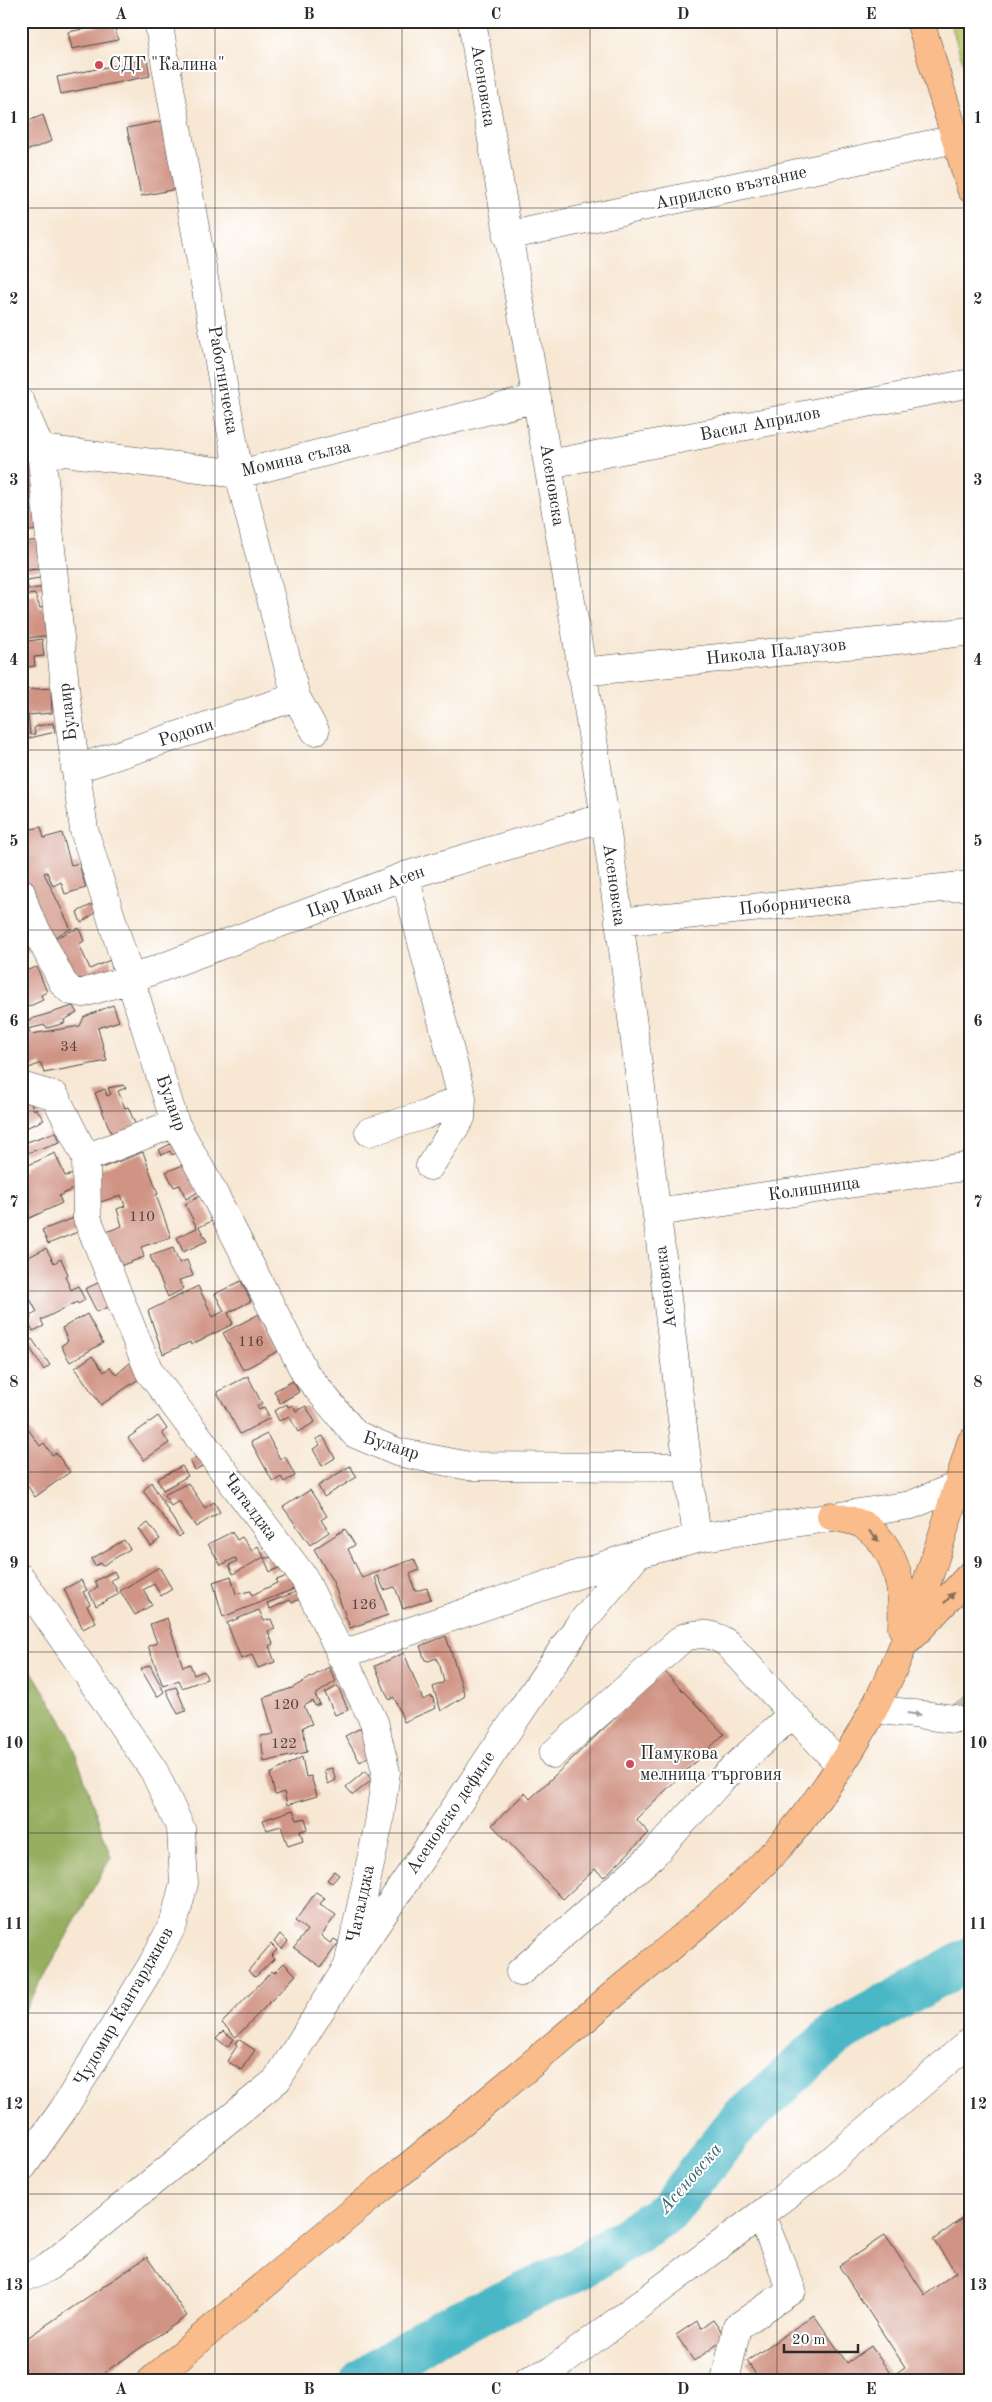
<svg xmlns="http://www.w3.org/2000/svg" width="992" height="2402" font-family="'Old Standard TT',serif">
  <rect width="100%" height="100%" fill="#fff"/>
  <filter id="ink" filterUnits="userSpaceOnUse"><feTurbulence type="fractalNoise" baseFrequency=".02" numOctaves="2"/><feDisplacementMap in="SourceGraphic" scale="10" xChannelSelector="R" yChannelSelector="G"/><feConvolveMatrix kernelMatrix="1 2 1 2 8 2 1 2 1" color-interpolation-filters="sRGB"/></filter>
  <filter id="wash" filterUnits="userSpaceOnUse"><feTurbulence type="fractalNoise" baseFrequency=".0096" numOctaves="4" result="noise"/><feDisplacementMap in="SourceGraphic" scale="20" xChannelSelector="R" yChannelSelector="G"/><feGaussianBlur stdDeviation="1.12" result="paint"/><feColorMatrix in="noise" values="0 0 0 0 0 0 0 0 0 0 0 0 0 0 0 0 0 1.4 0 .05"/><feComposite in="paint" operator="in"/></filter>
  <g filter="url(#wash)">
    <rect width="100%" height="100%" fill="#f7e7d3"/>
    <path fill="#bcca6c" stroke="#747a4c" d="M950 21H971V89Z"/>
    <path fill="#95ae60" stroke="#606c46" d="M21 1653 68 1731 111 1857 21 2017Z"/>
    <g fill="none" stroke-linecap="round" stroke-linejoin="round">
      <path stroke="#4ab7c6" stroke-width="44" d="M362 2381 441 2330 578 2269 667 2212 738 2123 838 2032 971 1958"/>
    </g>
    <g id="blocks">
      <path fill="#d09485" d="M114 23 118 40 72 49 68 32Z
        M147 59 150 76 61 94 57 77Z
        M43 115 52 141 21 153V124Z
        M168 120 182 188 141 196 127 128Z
        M21 456 32 458 36 496 28 499 21 497Z
        M38 510 40 530 21 532V512Z
        M41 540 45 568 23 571 25 580 21 581V571H23L21 542Z
        M46 577 48 587 28 589 27 580Z
        M35 594 40 608 48 607 52 635 21 639V596Z
        M42 639 44 656 34 657 35 666 23 668 21 642Z
        M51 688 52 713 28 715 30 735 35 734 34 728 38 726 53 723 55 732 21 740V690Z
        M41 827 44 838 62 833 71 865 79 863 86 888 65 894 61 882 53 886 47 872 44 873 71 929 47 940 34 912 22 878 21 831Z
        M93 904 95 913 81 923 77 912Z
        M79 928 84 941 79 944 90 969 110 960 114 976 73 989 48 941Z
        M24 940 29 951 21 955V941Z
        M37 967 47 992 41 995 43 1000 21 1010V972Z
        M113 1005 119 1021 98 1028 107 1061 44 1073 41 1063 22 1071 21 1028 27 1025 28 1020 73 1006 77 1013 64 1020 65 1023 47 1028 45 1025 28 1029 31 1034 80 1026 84 1017Z
        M123 1085 126 1088 118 1091 125 1108 128 1107 138 1130 114 1140 95 1093 105 1089 107 1096 111 1094 108 1088Z
        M28 1098 34 1110 36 1109 44 1120 21 1130V1101Z
        M56 1132 60 1142 24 1154 21 1144Z
        M174 1142 179 1152 172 1155 170 1151 162 1155 159 1150Z
        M143 1152 158 1194 156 1195 171 1237 141 1247 144 1257 120 1266 106 1232 122 1226 117 1209 125 1206 121 1195 98 1203 94 1171Z
        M55 1153 65 1176 75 1174 79 1186 59 1196 62 1203 21 1222V1172L26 1169 24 1167Z
        M185 1164 198 1192 186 1199 180 1185 174 1187 166 1172Z
        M200 1196 212 1221 199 1227 207 1241 183 1252 177 1237 197 1228 185 1204Z
        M74 1218 80 1231 48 1244 42 1230Z
        M46 1248 54 1263 61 1259 68 1274 65 1276 71 1290 78 1286 85 1300 78 1304 77 1302 41 1320 44 1326 33 1331 28 1321 31 1319 30 1316 37 1312 28 1295 21 1298V1270L28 1266 25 1259Z
        M173 1248 179 1263 187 1260 193 1276 179 1280 183 1289 168 1297 150 1256Z
        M106 1279 116 1303 97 1312 85 1289Z
        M241 1281 251 1301 228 1313 233 1324 191 1345 190 1342 163 1354 148 1311 198 1286 213 1317 224 1311 215 1294Z
        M87 1314 103 1343 70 1362 61 1346 68 1341 62 1328Z
        M259 1314 278 1351 243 1370 223 1333Z
        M32 1339 50 1365 44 1370 27 1343Z
        M92 1356 104 1372 110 1367 116 1375 132 1361 149 1372 101 1405 75 1368Z
        M248 1376 262 1404 257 1406 259 1410 264 1407 270 1418 240 1434 217 1392Z
        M293 1381 299 1392 280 1403 274 1391Z
        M287 1404 288 1407 293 1405 296 1411 306 1406 315 1422 298 1432 289 1416 279 1421 274 1411Z
        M158 1416 167 1429 162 1433 169 1443 144 1460 128 1438Z
        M28 1429 40 1446 44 1443 52 1455 56 1453 70 1472 35 1497 21 1476V1434Z
        M267 1434 280 1459 285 1456 295 1476 284 1482 281 1477 273 1482 251 1442Z
        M323 1436 335 1458 322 1466 313 1449 320 1445 316 1439Z
        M199 1455 204 1465 195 1470 190 1461Z
        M182 1466 188 1476 163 1490 157 1479Z
        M350 1466 357 1477 324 1497 318 1486Z
        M151 1482 182 1534 179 1537 143 1491Z
        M188 1483 205 1508 214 1502 220 1512 196 1527 179 1501 171 1506 164 1495Z
        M310 1490 327 1516 321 1520 329 1532 310 1545 283 1507Z
        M148 1523 160 1539 151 1546 139 1529Z
        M345 1529 355 1545 348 1549 362 1578 414 1559 419 1570 410 1574 415 1591 427 1588 431 1599 403 1609 395 1587 384 1590 378 1576 375 1577 388 1615 350 1628 333 1582 314 1549Z
        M232 1532 237 1540 242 1537 252 1551 258 1546 264 1557 233 1574 229 1565 237 1561 235 1558 221 1565 208 1544Z
        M124 1540 130 1549 102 1566 100 1563 95 1566 91 1559Z
        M281 1557 285 1565 270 1572 264 1558Z
        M159 1567 172 1589 161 1596 154 1584 143 1590 152 1605 135 1615 120 1591Z
        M114 1571 117 1577 111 1580 119 1594 96 1606 89 1592 98 1587 95 1581Z
        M294 1574 299 1587 223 1617 213 1582 231 1576 236 1594 251 1591 252 1595 277 1583 276 1580Z
        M81 1580 87 1590 83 1592 90 1604 87 1606 96 1622 83 1629 64 1589Z
        M296 1592 300 1599 292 1603 290 1600 270 1609 267 1603Z
        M259 1610 264 1621 271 1619 275 1629 268 1631 273 1644 269 1646 275 1662 258 1668 252 1655 241 1659 227 1623Z
        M167 1618 183 1667 190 1664 194 1675 204 1671 207 1679 182 1688 179 1680 163 1686 148 1646 157 1643 150 1624Z
        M446 1636 465 1696 441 1711 433 1687 444 1682 440 1666 436 1658 429 1661 425 1660 420 1646Z
        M404 1653 423 1700 432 1696 436 1708 404 1722 394 1697 389 1700 375 1666Z
        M150 1665 164 1692 157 1697 141 1669Z
        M329 1667 336 1681 315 1695 320 1704 315 1706 313 1701 304 1706 312 1724 303 1727 307 1752 264 1762 261 1736 274 1734 263 1698 292 1688Z
        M664 1671 724 1734 636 1819 649 1833 604 1877 595 1869 563 1899 492 1825 525 1793 530 1799Z
        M338 1686 348 1710 335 1715 325 1693Z
        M176 1687 186 1711 178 1714 166 1690Z
        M368 1724 379 1750 360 1762 345 1736Z
        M302 1757 306 1777 311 1776 317 1796 287 1805 284 1792 275 1795 270 1774Z
        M332 1768 336 1780 328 1784 324 1770Z
        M365 1771 372 1780 353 1795 346 1787Z
        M293 1810 297 1820 305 1818 308 1829 300 1831 303 1841 288 1846 281 1826 267 1830 263 1820Z
        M334 1871 339 1875 332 1883 327 1880Z
        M316 1892 325 1898 320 1904 336 1915 321 1936 330 1943 334 1939 339 1942 321 1967 294 1948 307 1930 295 1921Z
        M280 1934 288 1942 282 1949 274 1942Z
        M271 1944 277 1950 271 1956 274 1959 255 1977 248 1971Z
        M284 1963 296 1975 236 2037 222 2023 272 1971 274 1973Z
        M223 2031 234 2039 227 2047 216 2038Z
        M238 2039 255 2050 241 2070 227 2061 237 2046 235 2044Z
        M971 2212V2381H760L747 2361 814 2315 847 2363 871 2346 892 2376 905 2367 839 2266 885 2235 925 2295 956 2272 933 2240Z
        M147 2257 187 2316 92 2381H34L21 2362V2342Z
        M713 2320 726 2338 694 2361 676 2335 697 2321 701 2328Z"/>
    </g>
  </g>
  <g filter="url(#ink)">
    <use href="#blocks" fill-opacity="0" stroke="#4a4744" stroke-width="1"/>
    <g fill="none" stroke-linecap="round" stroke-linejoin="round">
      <path stroke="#cec1b1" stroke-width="28" stroke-dasharray="28 14" stroke-linecap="butt" d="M954 1719 971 1710"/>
      <g stroke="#4a4744" stroke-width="29">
        <path id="minor" d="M158 21 239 474 296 697 315 731
          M472 21C516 288 566 553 605 820 640 1059 666 1299 697 1538
          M507 236 955 139
          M21 403 41 450 66 697 84 830 175 1123 211 1188 305 1373 355 1434 397 1452 469 1466 688 1467
          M25 447 239 474 537 398
          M549 464 971 383
          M581 672 897 640 971 631
          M75 769 296 697
          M405 876 462 1098 461 1118 430 1166
          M21 892 27 912 63 983 71 991 83 993 131 979 405 876 605 817
          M619 922 971 885
          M21 1086 55 1096 86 1158 87 1218 149 1371 304 1578 374 1722 386 1772 379 1823 348 1966
          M369 1132 425 1115 462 1098
          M86 1158 175 1123
          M657 1212 971 1166
          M21 1578 154 1771 181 1829 184 1883 174 1922 153 1963 63 2110 21 2169
          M340 1655 638 1554 697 1538 911 1505 957 1486
          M874 1709 954 1719
          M553 1754 683 1638C700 1632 713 1633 728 1644L841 1766
          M520 1972 653 1855 723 1778 792 1714
          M21 2279 47 2268 277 2080 348 1966 577 1628 638 1554
          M527 2381 551 2371 820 2170 971 2041
          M725 2381 737 2327 792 2290 761 2215"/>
      </g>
      <g stroke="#4a4744" stroke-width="29">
        <path id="major" d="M920 21 971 189
          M831 1516C842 1519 856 1520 865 1526 898 1549 904 1592 902 1628
          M910 1639 971 1574
          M151 2381C298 2253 452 2134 599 2007 657 1957 726 1905 777 1849 800 1824 820 1796 839 1768 905 1670 937 1554 971 1442"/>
      </g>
      <use href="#minor" stroke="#fff" stroke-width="28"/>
      <use href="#major" stroke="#f9bc8a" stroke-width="28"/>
    </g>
    <defs><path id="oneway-solid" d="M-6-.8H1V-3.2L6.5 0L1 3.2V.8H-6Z" transform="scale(1.25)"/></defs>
    <g fill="#886c56">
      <use href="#oneway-solid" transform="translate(874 1536) rotate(47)"/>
      <use href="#oneway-solid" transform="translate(949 1598) rotate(-47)"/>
    </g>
    <use fill="#a0a0a0" href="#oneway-solid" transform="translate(914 1714) rotate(7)"/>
  </g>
  <path fill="none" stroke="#2b2b2b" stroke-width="1" stroke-opacity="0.55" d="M215 21V2381M402 21V2381M590 21V2381M777 21V2381M21 208H971M21 389H971M21 569H971M21 750H971M21 930H971M21 1111H971M21 1291H971M21 1472H971M21 1652H971M21 1833H971M21 2013H971M21 2194H971"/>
  <g fill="#d1495b" stroke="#fff" stroke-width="2">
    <circle cx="99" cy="65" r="5"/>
    <circle cx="630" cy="1764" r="5"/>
  </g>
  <g text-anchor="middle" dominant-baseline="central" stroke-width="4" stroke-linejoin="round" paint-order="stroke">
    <g font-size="15" fill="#544542">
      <text x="69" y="1047">34</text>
      <text x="142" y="1217">110</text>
      <text x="251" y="1342">116</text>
      <text x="364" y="1605">126</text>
      <text x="286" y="1705">120</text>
      <text x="284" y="1744">122</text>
    </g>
    <g font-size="18" fill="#2b2b2b" stroke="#fff" text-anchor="start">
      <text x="109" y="65">СДГ "Калина"</text>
      <text x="640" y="1754">Памукова<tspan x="640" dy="21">мелница търговия</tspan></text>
    </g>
    <g font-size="18" fill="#2b2b2b" stroke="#fff">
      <text transform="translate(483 86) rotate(81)">Асеновска</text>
      <text transform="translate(731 188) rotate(-12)">Априлско възтание</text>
      <text transform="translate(223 380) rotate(80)">Работническа</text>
      <text transform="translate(760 424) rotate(-11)">Васил Априлов</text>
      <text transform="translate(296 459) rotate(-13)">Момина сълза</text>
      <text transform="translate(552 485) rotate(81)">Асеновска</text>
      <text transform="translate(776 652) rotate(-6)">Никола Палаузов</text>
      <text transform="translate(68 712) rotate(-97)">Булаир</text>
      <text transform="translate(186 733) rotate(-18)">Родопи</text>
      <text transform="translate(614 885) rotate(82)">Асеновска</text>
      <text transform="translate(366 892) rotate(-20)">Цар Иван Асен</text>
      <text transform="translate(795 904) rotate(-6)">Поборническа</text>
      <text transform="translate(171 1103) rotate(70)">Булаир</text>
      <text transform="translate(814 1189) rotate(-8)">Колишница</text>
      <text transform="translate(666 1287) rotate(-97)">Асеновска</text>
      <text transform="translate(391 1446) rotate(18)">Булаир</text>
      <text transform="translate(250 1507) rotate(53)">Чаталджа</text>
      <text transform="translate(451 1813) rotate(-56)">Асеновско дефиле</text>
      <text transform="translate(361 1904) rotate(-78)">Чаталджа</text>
      <text transform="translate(124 2007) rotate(-60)">Чудомир Кантарджиев</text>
    </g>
    <g font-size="19" font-style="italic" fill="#376369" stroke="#fff">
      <text transform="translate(691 2179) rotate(-49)">Асеновска</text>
    </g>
  </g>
  <rect width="992" height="2402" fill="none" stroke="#fff" stroke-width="55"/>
  <path d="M784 2344v8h74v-8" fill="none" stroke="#2b2b2b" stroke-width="2.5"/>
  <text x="792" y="2344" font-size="15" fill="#2b2b2b" stroke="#ffffff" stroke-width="4" paint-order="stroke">20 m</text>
  <rect x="28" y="28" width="936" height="2346" fill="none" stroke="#2b2b2b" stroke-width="2"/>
  <g font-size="16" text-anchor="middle" font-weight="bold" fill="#2b2b2b">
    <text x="121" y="19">A</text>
    <text x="309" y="19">B</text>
    <text x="496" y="19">C</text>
    <text x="683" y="19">D</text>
    <text x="871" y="19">E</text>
    <text x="14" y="123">1</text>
    <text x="978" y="123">1</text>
    <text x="14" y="304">2</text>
    <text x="978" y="304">2</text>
    <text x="14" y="485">3</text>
    <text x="978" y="485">3</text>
    <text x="14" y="665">4</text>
    <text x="978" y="665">4</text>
    <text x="14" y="846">5</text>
    <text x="978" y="846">5</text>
    <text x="14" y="1026">6</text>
    <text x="978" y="1026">6</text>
    <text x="14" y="1207">7</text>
    <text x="978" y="1207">7</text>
    <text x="14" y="1387">8</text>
    <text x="978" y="1387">8</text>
    <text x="14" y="1568">9</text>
    <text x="978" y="1568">9</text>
    <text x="14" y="1748">10</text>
    <text x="978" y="1748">10</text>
    <text x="14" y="1929">11</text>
    <text x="978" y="1929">11</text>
    <text x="14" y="2109">12</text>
    <text x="978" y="2109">12</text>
    <text x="14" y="2290">13</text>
    <text x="978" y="2290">13</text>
    <text x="121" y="2394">A</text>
    <text x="309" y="2394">B</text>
    <text x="496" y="2394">C</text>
    <text x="683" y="2394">D</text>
    <text x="871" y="2394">E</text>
  </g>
</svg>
